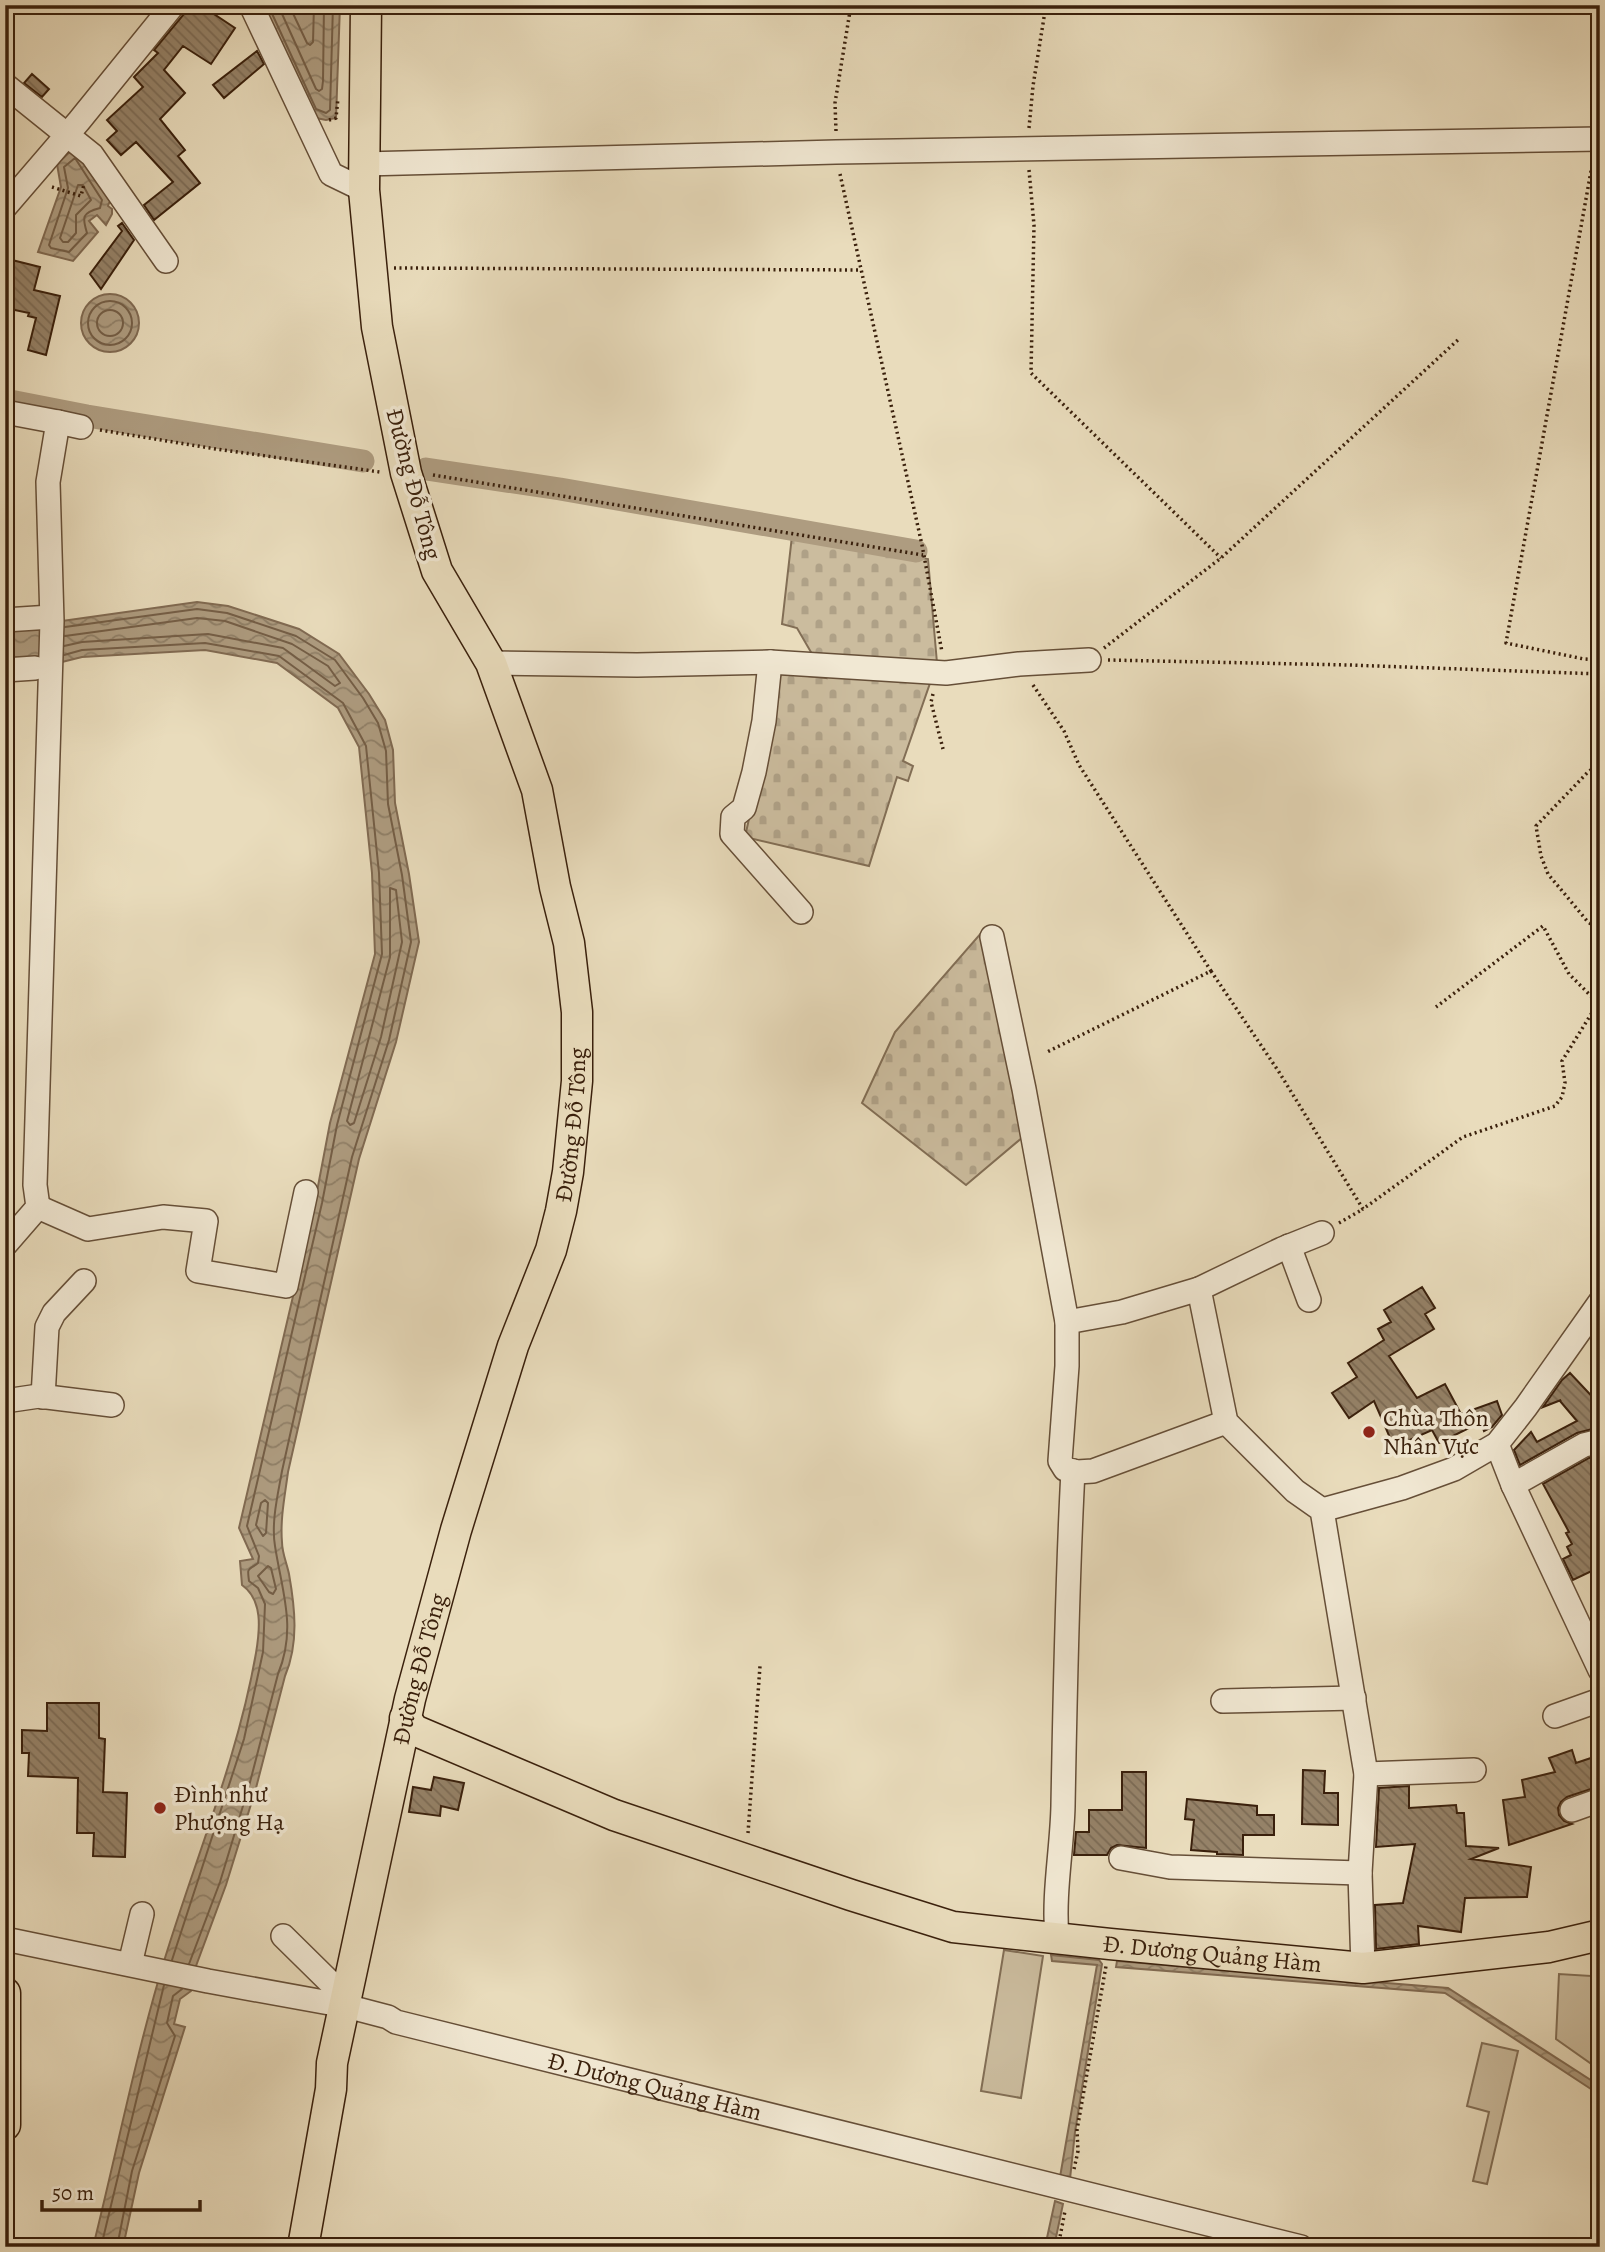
<svg xmlns="http://www.w3.org/2000/svg" width="1605" height="2252" font-family="Alegreya,serif">
  <defs>
    <pattern id="cemetery-stones" width="16" height="16" patternUnits="userSpaceOnUse" patternTransform="scale(1.75)"><rect width="16" height="16" fill="#cbbc9e"/><path d="M2 7V4a2 2 0 0 1 4 0v3zM10 15v-3a2 2 0 0 1 4 0v3z" fill="#afa187"/></pattern>
    <pattern id="water-waves" width="16" height="10" patternUnits="userSpaceOnUse" patternTransform="scale(1.75)"><rect width="16" height="10" fill="#ae9c80"/><path d="M0 5q4-4 8 0t8 0" fill="none" stroke="#8f7f67"/></pattern>
    <pattern id="building-back-hatch" width="6" height="6" patternUnits="userSpaceOnUse" patternTransform="scale(1.75)"><rect width="6" height="6" fill="#958268"/><path d="M-1 5l2 2M0 0l6 6M5-1l2 2" fill="none" stroke="#7b6a54"/></pattern>
  </defs>
  <rect width="100%" height="100%" fill="#e9dcbc"/>
  <filter id="stains"><feTurbulence type="fractalNoise" baseFrequency=".00286" numOctaves="4"/><feColorMatrix values="0 0 0 0 .2 0 0 0 0 .09 0 0 0 0 .02 0 0 0 .5 -.17"/></filter>
  <radialGradient id="worn" r=".72"><stop offset=".6" stop-color="#630" stop-opacity="0"/><stop offset="1" stop-color="#630" stop-opacity=".3"/></radialGradient>
  <path fill="#cbbc9e" stroke="#826e55" stroke-width="2" d="M1004 1950 1043 1956 1021 2098 981 2091Z
    M1600 1955V2070L1556 2039 1559 1974 1591 1976 1592 1957Z
    M1482 2043 1518 2051 1487 2184 1473 2181 1489 2112 1467 2106Z"/>
  <path fill="url(#cemetery-stones)" stroke="#826e55" stroke-width="2" d="M792 536 928 559 937 663 903 761 913 766 908 781 897 777 869 866 745 837 781 673 826 678 797 628 782 624Z
    M982 932 1036 1126 966 1185 862 1103 895 1032Z"/>
  <path fill="url(#water-waves)" stroke="#806a52" stroke-width="2" d="M260 5H340L336 118 326 120 311 117Z
    M76 146 113 202 109 203 108 206 112 209V214L106 225 97 215 89 221 98 232 73 261 38 252 61 187 57 164Z
    M81 323a29 29 0 1 1 58 0a29 29 0 1 1-58 0Z
    M197 602 228 606 299 629 339 654 369 694 385 720 393 750 395 803 409 874 419 942 396 1042 359 1159 288 1472C285 1495 280 1519 282 1542 282 1553 287 1564 289 1574 295 1608 299 1643 285 1676L256 1788 226 1885 196 1966 191 1991 180 1999 174 2024 185 2027 139 2173 123 2247H93C117 2151 136 2053 165 1958 196 1857 238 1757 256 1653 260 1629 263 1600 242 1585L240 1561 253 1559 239 1528 315 1202 330 1123 375 954 372 873 359 747 338 708 277 663 205 650 82 657 62 662H5V622L62 621Z
    M1051 1955 1099 1960 1102 1964 1075 2132 1070 2179 1060 2177 1097 1965 1052 1961Z
    M1117 1961 1448 1988 1600 2086V2095L1445 1993 1116 1967Z
    M1055 2201 1063 2204 1054 2247H1045Z"/>
  <g fill="none" stroke-linecap="round" stroke-linejoin="round">
    <path stroke="#745e46" stroke-width="2" d="M268 5 316 109 326 113 330 110 333 5
      M278 5 316 89 319 91 322 89 323 81 324 5
      M289 5 307 43 310 45 313 42 314 5
      M75 158 102 200 100 208C80 213 83 219 87 233L69 252 51 248 49 245 68 188 64 167Z
      M78 185H83L91 200 76 215V233L68 242H63L60 238Z
      M88 323a22 22 0 1 1 44 0a22 22 0 1 1-44 0Z
      M97 323a13 13 0 1 1 26 0a13 13 0 1 1-26 0Z
      M65 627 197 609 227 613 296 636 335 660 363 698 378 723 386 751 388 804 402 875 411 942 389 1040 352 1157 282 1471C278 1494 271 1522 275 1546 282 1592 297 1628 278 1674L249 1786 220 1882 189 1964
      M64 646 82 642 208 634 283 648 335 686 340 683 328 666 292 644 225 621 197 618 65 636
      M64 655 82 650 205 643 279 656 343 703 366 746 379 873 382 954 337 1125 322 1203 247 1526 259 1556 258 1563C248 1571 247 1566 249 1581L258 1588 265 1604 263 1652 244 1739 172 1960
      M390 888 396 890 402 942 381 1037 354 1123 350 1125 347 1121 390 957Z
      M265 1500 268 1503 266 1533 263 1536 256 1525 261 1503Z
      M268 1566 271 1568 276 1589 273 1594 269 1592 258 1576Z
      M101 2247 164 1985
      M117 2247 132 2171 175 2036 167 2023 173 1996 182 1989"/>
    <path stroke="#ae9c80" stroke-width="23" d="M5 400 87 416 363 461
      M426 469 560 489 916 551"/>
  </g>
  <path fill="url(#building-back-hatch)" stroke="#3a200c" stroke-width="2" d="M187 5H217L211 12 235 28 211 64 183 46 164 70 185 93 160 119 185 150 178 156 200 183 154 220 144 205 173 182 136 142 121 155 107 140 117 131 107 120 143 87 134 77 158 53 154 50 184 14Z
    M257 51 264 64 224 98 213 85Z
    M32 74 49 89 42 97 24 83Z
    M122 223 134 240 101 289 90 274 122 231 118 226Z
    M12 260 40 267 34 290 60 296 46 355 28 350 36 318 28 316 29 313 5 308V286Z
    M1422 1287 1435 1308 1425 1314 1434 1329 1389 1356 1417 1398 1445 1384 1461 1414 1497 1401 1502 1415 1492 1427 1484 1431 1481 1422 1439 1443 1432 1430 1394 1447 1374 1401 1349 1418 1332 1393 1357 1377 1348 1363 1384 1340 1378 1329 1391 1322 1384 1310Z
    M1570 1373 1600 1405V1427L1577 1433 1520 1465 1514 1450 1531 1432 1537 1442 1577 1421 1560 1401 1561 1400 1543 1407 1562 1380Z
    M1600 1455V1567L1573 1580 1563 1559 1571 1555 1567 1547 1572 1544 1566 1533 1569 1532 1543 1484 1589 1458Z
    M47 1703H99V1738L105 1739 103 1792 127 1793 125 1857 93 1856 94 1833H77L78 1778 28 1776 29 1753H22V1730L47 1731Z
    M1572 1750 1576 1763 1600 1755V1786L1567 1797 1561 1802 1558 1808 1559 1815 1564 1821 1572 1824 1509 1845 1503 1800 1525 1797 1522 1780 1555 1772 1549 1758Z
    M1303 1770 1325 1771 1324 1793H1338V1825L1302 1824Z
    M1122 1772H1146V1848L1117 1845 1111 1848 1107 1855H1074L1076 1832H1089V1810H1122Z
    M434 1777 464 1783 458 1810 441 1806 440 1816 409 1812 413 1787 431 1790Z
    M1409 1786V1808L1456 1805 1457 1813H1464L1466 1846 1499 1848 1471 1859 1531 1867 1527 1897 1465 1898 1461 1932 1418 1926 1419 1944 1376 1949 1375 1905 1403 1903 1415 1844 1376 1847 1379 1788Z
    M1187 1799 1257 1806V1815H1274V1835H1243V1855L1217 1854V1852L1191 1850 1194 1820 1185 1819Z"/>
  <g fill="none" stroke-linecap="round" stroke-linejoin="round">
    <g stroke="#664f38" stroke-width="26">
      <g id="minor">
        <path d="M251 5 331 174 364 190"/>
        <path d="M5 85 92 155 166 261"/>
        <path d="M364 164 836 152 1600 139"/>
        <path d="M5 207 79 121 173 5"/>
        <path d="M5 412 58 422 48 482 52 621 35 1185 38 1207 5 1245"/>
        <path d="M58 422 81 427"/>
        <path d="M5 620 51 617"/>
        <path d="M770 662 764 721 754 772 744 808 733 817 732 834 801 912"/>
        <path d="M491 663 637 665 770 662 946 673 1019 664 1089 660"/>
        <path d="M5 670 35 668"/>
        <path d="M992 937 1024 1089 1067 1322V1366L1060 1461 1065 1469 1077 1472 1093 1471 1226 1422"/>
        <path d="M38 1207 88 1229 163 1217 206 1221 198 1271 286 1286 306 1192"/>
        <path d="M1322 1233 1282 1249 1199 1289 1226 1422 1295 1491 1322 1510 1366 1774 1360 1873 1363 1968"/>
        <path d="M1289 1246 1309 1300"/>
        <path d="M1067 1322 1122 1312 1199 1289"/>
        <path d="M43 1397 47 1327 54 1313 84 1281"/>
        <path d="M5 1401 39 1396 112 1405"/>
        <path d="M1497 1444 1513 1485 1600 1670"/>
        <path d="M1513 1485 1584 1445 1600 1441"/>
        <path d="M1322 1510 1402 1488 1454 1469 1497 1444 1526 1407 1600 1302"/>
        <path d="M1223 1701 1354 1698"/>
        <path d="M1555 1716 1600 1700"/>
        <path d="M1366 1774 1474 1770"/>
        <path d="M1572 1810 1600 1800"/>
        <path d="M1121 1858 1170 1867 1360 1873"/>
        <path d="M283 1936 347 1999"/>
        <path d="M1057 1938C1053 1894 1062 1850 1063 1806 1065 1694 1067 1583 1073 1471"/>
        <path id="s1" d="M5 1939 208 1981 346 2006 388 2017 396 2022 1301 2247"/>
        <path d="M130 1964 142 1914"/>
      </g>
    </g>
    <g stroke="#3a200c" stroke-width="33">
      <g id="major">
        <path id="s2" d="M405 1718 414 1730 614 1815 851 1895 953 1927 1110 1944 1363 1968 1549 1947 1600 1935"/>
        <path d="M5 1993V2125"/>
        <path id="s3" d="M303 2247 331 2089 332 2063 410 1699 456 1530 513 1346 551 1250 561 1211 568 1172 577 1081V1012L569 943 555 887 537 790 491 663 437 571 406 473 377 327 364 190 366 5"/>
      </g>
    </g>
    <path stroke="#3a200c" stroke-width="3.5" stroke-dasharray="2 3.5" stroke-linecap="butt" d="M329 120 336 118 338 98
      M1029 128 1033 86 1046 5
      M836 131 835 103 851 5
      M1593 160 1506 643 1584 659 1600 660
      M1029 170 1034 225 1031 373 1221 558
      M840 174 922 545 942 652
      M52 187 81 196 84 184
      M394 268 861 270
      M100 430 216 449 380 472
      M433 475 923 555
      M1104 648 1221 558 1460 338
      M1108 660 1349 665 1600 674
      M1033 685 1064 731 1079 765 1211 971 1045 1053
      M933 694 931 702 943 749
      M1600 763 1588 772 1536 826 1541 856 1548 874 1588 922 1594 926H1600
      M1211 971 1279 1072 1363 1209 1463 1137 1555 1106 1562 1097 1565 1083 1562 1061 1598 1003 1569 974 1543 926 1436 1007
      M1339 1223 1363 1209
      M748 1833 760 1666
      M1074 2169 1078 2151 1077 2130 1106 1966
      M1058 2247 1065 2211"/>
    <use href="#minor" stroke="#f1e8d3" stroke-width="23"/>
    <use href="#major" stroke="#e9dcbc" stroke-width="30"/>
  </g>
  <g fill="#8f2418" stroke="#f1e8d3" stroke-width="2.5">
    <circle cx="1369" cy="1432" r="7"/>
    <circle cx="160" cy="1808" r="7"/>
  </g>
  <g text-anchor="middle" dominant-baseline="central" stroke-width="7" stroke-linejoin="round" paint-order="stroke">
    <g font-size="24" fill="#3a200c" stroke="#f1e8d3">
      <text transform="translate(414 484) rotate(75)">Đường Đỗ Tông</text>
      <text stroke="none"><textPath href="#s3" startOffset="1157">Đường Đỗ Tông</textPath></text>
      <text stroke="none"><textPath href="#s3" startOffset="590">Đường Đỗ Tông</textPath></text>
      <text stroke="none"><textPath href="#s2" startOffset="850">Đ. Dương Quảng Hàm</textPath></text>
      <text stroke="none"><textPath href="#s1" startOffset="667">Đ. Dương Quảng Hàm</textPath></text>
    </g>
    <g font-size="24" fill="#3a200c" stroke="#f1e8d3" text-anchor="start">
      <text x="1383" y="1418">Chùa Thôn<tspan x="1383" dy="28">Nhân Vực</tspan></text>
      <text x="174" y="1794">Đình như<tspan x="174" dy="28">Phượng Hạ</tspan></text>
    </g>
  </g>
  <rect width="1605" height="2252" fill="none" stroke="#e9dcbc" stroke-width="28"/>
  <rect x="7" y="7" width="1591" height="2238" fill="none" stroke="#3a200c" stroke-width="3.5"/>
  <rect x="14" y="14" width="1577" height="2224" fill="none" stroke="#3a200c" stroke-width="2"/>
  <path d="M42 2200v10h158v-10" fill="none" stroke="#3a200c" stroke-width="3.5"/>
  <text x="52" y="2200" font-size="21" fill="#3a200c" stroke="#f1e8d3" stroke-width="5" paint-order="stroke">50 m</text>
  <rect width="100%" height="100%" filter="url(#stains)"/>
  <rect width="100%" height="100%" fill="url(#worn)"/>
</svg>
